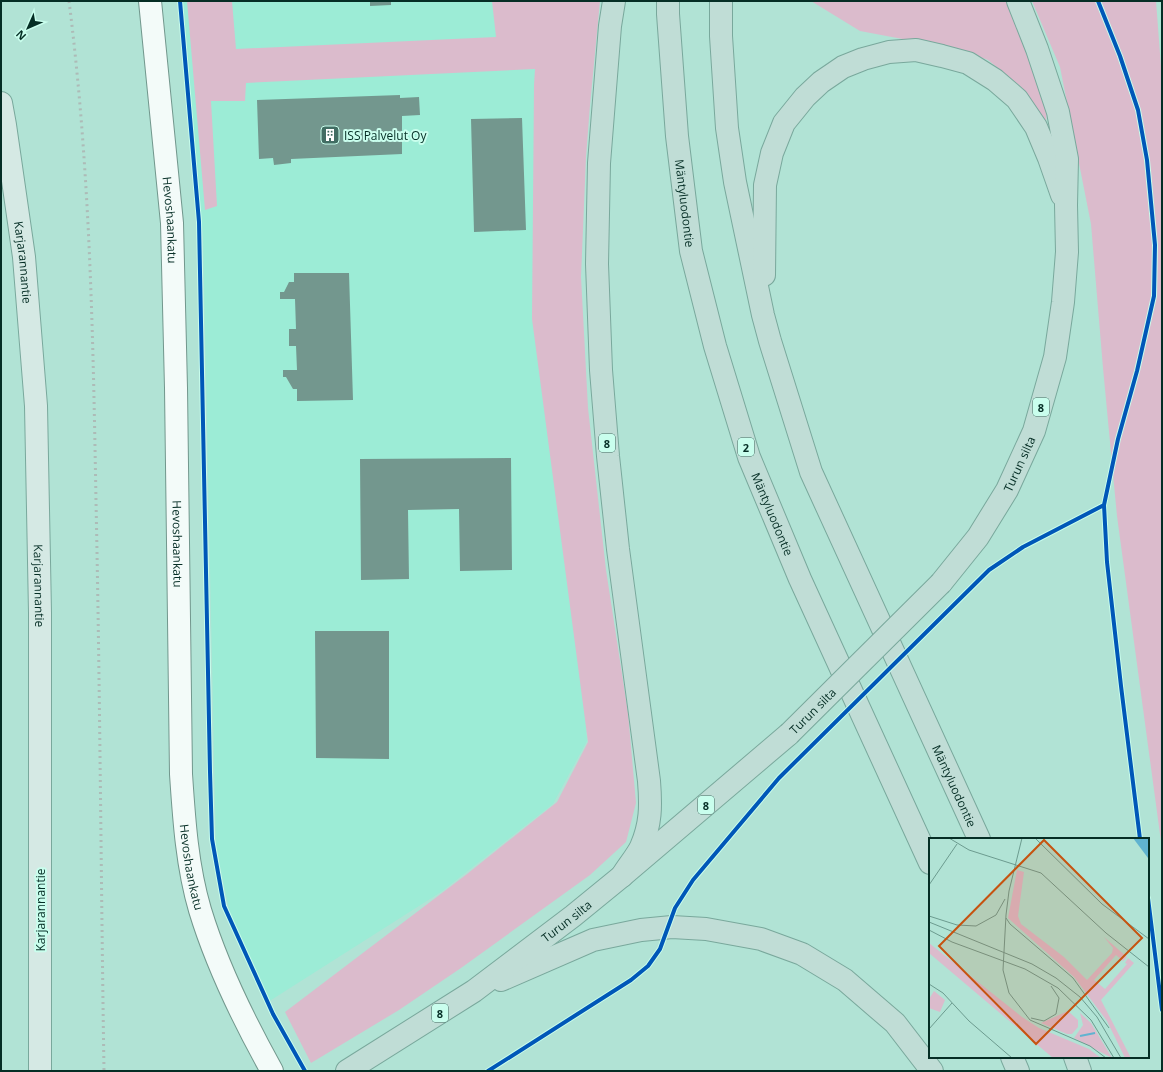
<svg xmlns="http://www.w3.org/2000/svg" width="1163" height="1072" font-family="'Open Sans',sans-serif">
  <rect width="100%" height="100%" fill="#b1e3d5"/>
  <path fill="#9cecd6" d="M183 1H565L582 673 587 741 553 804 441 892 268 1002 230 914 216 848 203 238Z"/>
  <path fill="#dbbbcc" d="M187 1H232L236 49 496 37 492 1H600L590 105 586 157 581 277 588 408 606 570 628 713 636 803 626 842 590 875 461 968 399 1010 311 1063 285 1012 467 874 557 802 588 742 532 319 534 85 535 69 246 83 245 101H211L217 206 205 210Z
    M811 1H1006L1032 61 1047 107 1046 123 1020 86 988 60 961 50 860 31Z
    M1032 1H1156L1162 80V849L1117 516 1103 368 1091 224 1060 67Z"/>
  <path fill="#73978e" d="M370 1H391V5L370 6Z
    M400 95V98L419 97 420 115 402 116V154L291 159V163L274 165 273 158 259 159 257 100Z
    M522 118 526 230 474 232 471 119Z
    M294 273H349L353 400 297 401V389H293L286 377H283V370H297L296 346H289V329H296L295 299H280V292H284L289 282H294Z
    M511 458 512 570 460 571 459 509 408 510 409 579 361 580 360 459Z
    M315 631H389V759L316 758Z"/>
  <g fill="none" stroke-linecap="round" stroke-linejoin="round">
    <g stroke="#72978d" stroke-width="24">
      <g id="minor">
        <path id="s1" d="M150 1 172 223 176 388 181 774C184 819 187 866 200 910 217 966 243 1019 272 1071"/>
      </g>
    </g>
    <g stroke="#79a89c" stroke-width="24">
      <g id="major">
        <path id="s2" d="M1 103 5 125 24 257 36 406 40 613V1071"/>
      </g>
    </g>
    <g stroke="#79a89c" stroke-width="24">
      <g id="highway">
        <path d="M614 1 610 26 599 163 597 264 601 370 608 456 618 549 649 781C651 806 651 824 641 847 636 857 628 866 622 876"/>
        <path id="s3" d="M668 1V14L677 136 691 251 715 346 749 457 800 579 930 863"/>
        <path id="s4" d="M721 1V36L727 128 735 182 763 315 770 341 811 472 979 839"/>
        <path d="M764 275 765 185 772 153 784 123 805 97 821 82 843 67 863 59 889 52 916 50 942 56 968 63 995 80 1017 99 1036 127 1049 158 1062 195"/>
        <path id="s5" d="M941 583 978 537 1007 490 1034 431 1055 357 1063 302 1067 252 1066 205 1067 159 1058 112 1037 49 1018 1"/>
        <path d="M501 980 593 940 641 930 672 927 706 929 761 939 802 954 845 980 895 1023 932 1071"/>
        <path d="M1012 1057 1018 1071"/>
        <path d="M1075 1057 1080 1071"/>
        <path id="s6" d="M347 1071 474 991 573 916 622 876 789 734"/>
      </g>
    </g>
    <use href="#minor" stroke="#f3fbf9" stroke-width="22"/>
    <use href="#major" stroke="#d5e9e4" stroke-width="22"/>
    <use href="#highway" stroke="#c0ddd6" stroke-width="22"/>
    <path stroke="#adbbb7" stroke-width="3" stroke-dasharray="2 4" stroke-linecap="butt" d="M69 1C90 167 93 334 96 501 100 691 101 881 104 1071"/>
    <g stroke="#79a89c" stroke-width="24" stroke-linecap="butt">
      <g id="highway-bridge">
        <path id="s7" d="M789 734 941 583"/>
      </g>
    </g>
    <use href="#highway-bridge" stroke="#c0ddd6" stroke-width="22"/>
    <g stroke="#c9feed" stroke-width="6">
      <path id="cycleway" d="M180 1 199 222 210 772 212 839 224 906 273 1014 305 1071
        M1098 1 1120 56 1138 110 1147 160 1155 245 1154 296 1137 371 1118 439 1104 505 1107 562 1121 686 1140 839
        M1148 898 1162 1010
        M488 1071 631 980 648 966 660 949 675 908 693 880 779 778 989 570 1023 547 1104 505"/>
    </g>
    <use href="#cycleway" stroke="#0057b8" stroke-width="4"/>
  </g>
  <defs>
    <g id="building-square" transform="scale(1)"><rect x="-9" y="-9" width="18" height="18" rx="4" fill="#416d63" stroke="#c9feed"/><path d="M-4-6H4V6H1V3H-1V6H-4ZM-2.5-4.3h1.7v1.8h-1.7ZM.8-4.3h1.7v1.8H.8ZM-2.5-1h1.7V.8h-1.7ZM.8-1h1.7V.8H.8Z" fill="#fff"/></g>
  </defs>
  <g fill-rule="evenodd">
    <use href="#building-square" x="330" y="135"/>
  </g>
  <g text-anchor="middle" dominant-baseline="central" stroke-width="4" stroke-linejoin="round" paint-order="stroke">
    <g fill="#c9feed" stroke="#406c61" stroke-width="1">
      <rect x="1033" y="398" width="16" height="18" rx="3"/>
      <rect x="599" y="434" width="16" height="18" rx="3"/>
      <rect x="738" y="438" width="16" height="18" rx="3"/>
      <rect x="698" y="796" width="16" height="18" rx="3"/>
      <rect x="432" y="1004" width="16" height="18" rx="3"/>
    </g>
    <g font-size="11" font-weight="bold" fill="#052e25">
      <text x="1041" y="407">8</text>
      <text x="607" y="443">8</text>
      <text x="746" y="447">2</text>
      <text x="706" y="805">8</text>
      <text x="440" y="1013">8</text>
    </g>
    <g font-size="12" fill="#052e25" stroke="#c9feed" text-anchor="start">
      <text x="344" y="135">ISS Palvelut Oy</text>
    </g>
    <g font-size="12" fill="#052e25" stroke="#c9feed">
      <text stroke="none"><textPath href="#s3" startOffset="203">Mäntyluodontie</textPath></text>
      <text stroke="none"><textPath href="#s1" startOffset="220">Hevoshaankatu</textPath></text>
      <text stroke="none"><textPath href="#s2" startOffset="161">Karjarannantie</textPath></text>
      <text stroke="none"><textPath href="#s5" startOffset="143">Turun silta</textPath></text>
      <text stroke="none"><textPath href="#s3" startOffset="527">Mäntyluodontie</textPath></text>
      <text stroke="none"><textPath href="#s1" startOffset="544">Hevoshaankatu</textPath></text>
      <text stroke="none"><textPath href="#s2" startOffset="485">Karjarannantie</textPath></text>
      <text stroke="none"><textPath href="#s7" startOffset="33">Turun silta</textPath></text>
      <text stroke="none"><textPath href="#s4" startOffset="827">Mäntyluodontie</textPath></text>
      <text stroke="none"><textPath href="#s1" startOffset="868">Hevoshaankatu</textPath></text>
      <text transform="translate(40 910) rotate(-90)">Karjarannantie</text>
      <text stroke="none"><textPath href="#s6" startOffset="266">Turun silta</textPath></text>
    </g>
  </g>
  <g transform="translate(929 838)">
    <rect width="220" height="220" fill="#b1e3d5"/>
    <path d="M88 32 95 34 89 78 92 86 135 119 158 142 183 115 184 110 175 99 198 119 194 123 187 117 165 142 176 151 198 126 196 125 199 120 205 125 172 162 202 220H196L178 183 145 139 79 80ZM0 105 93 179 110 190 160 211 172 220H124L0 115ZM5 153 16 162 11 174 0 170V161ZM139 173 149 182V189L143 196H138L112 185ZM151 175 162 185 183 220 145 200 154 187Z" fill="#dbbbcc"/>
    <path d="M204 0H220V21L219 20Z" fill="#60b3d0"/>
    <path fill="none" stroke="#60b3d0" stroke-width="2" d="M151 198 166 195"/>
    <path fill="none" stroke="#6c9b8f" stroke-width="1" d="M20 0 40 12 112 35 177 95 220 129M93 0 80 53 77 77 74 132 80 155 101 182 161 208 177 220M106 0 173 66 220 101M0 47 28 6M0 78 28 87 47 88 67 77 76 61M77 80 81 86 144 140 180 190M0 84 103 126 127 140 151 159 168 179 192 220M0 92 23 104 96 131 129 150 162 182 185 220M0 146 14 155 40 183 83 220M102 180 115 183 127 176 130 160 122 148M0 191 23 165"/>
    <path fill="#c65310" fill-opacity="0.15" stroke="#c65310" stroke-width="2" d="M115 2 213 100 107 206 10 108Z"/>
    <rect width="220" height="220" fill="none" stroke="#052e25" stroke-width="2"/>
  </g>
  <rect width="1163" height="1072" fill="none" stroke="#052e25" stroke-width="4"/>
  <g transform="translate(28 28) rotate(225)" stroke="#c9feed" stroke-width="3" paint-order="stroke">
  <path d="M0-3L7 15L0 10L-7 15Z" fill="#052e25"/>
  <text y="-6" font-size="11" font-weight="bold" text-anchor="middle" fill="#052e25">N</text>
  </g>
</svg>
